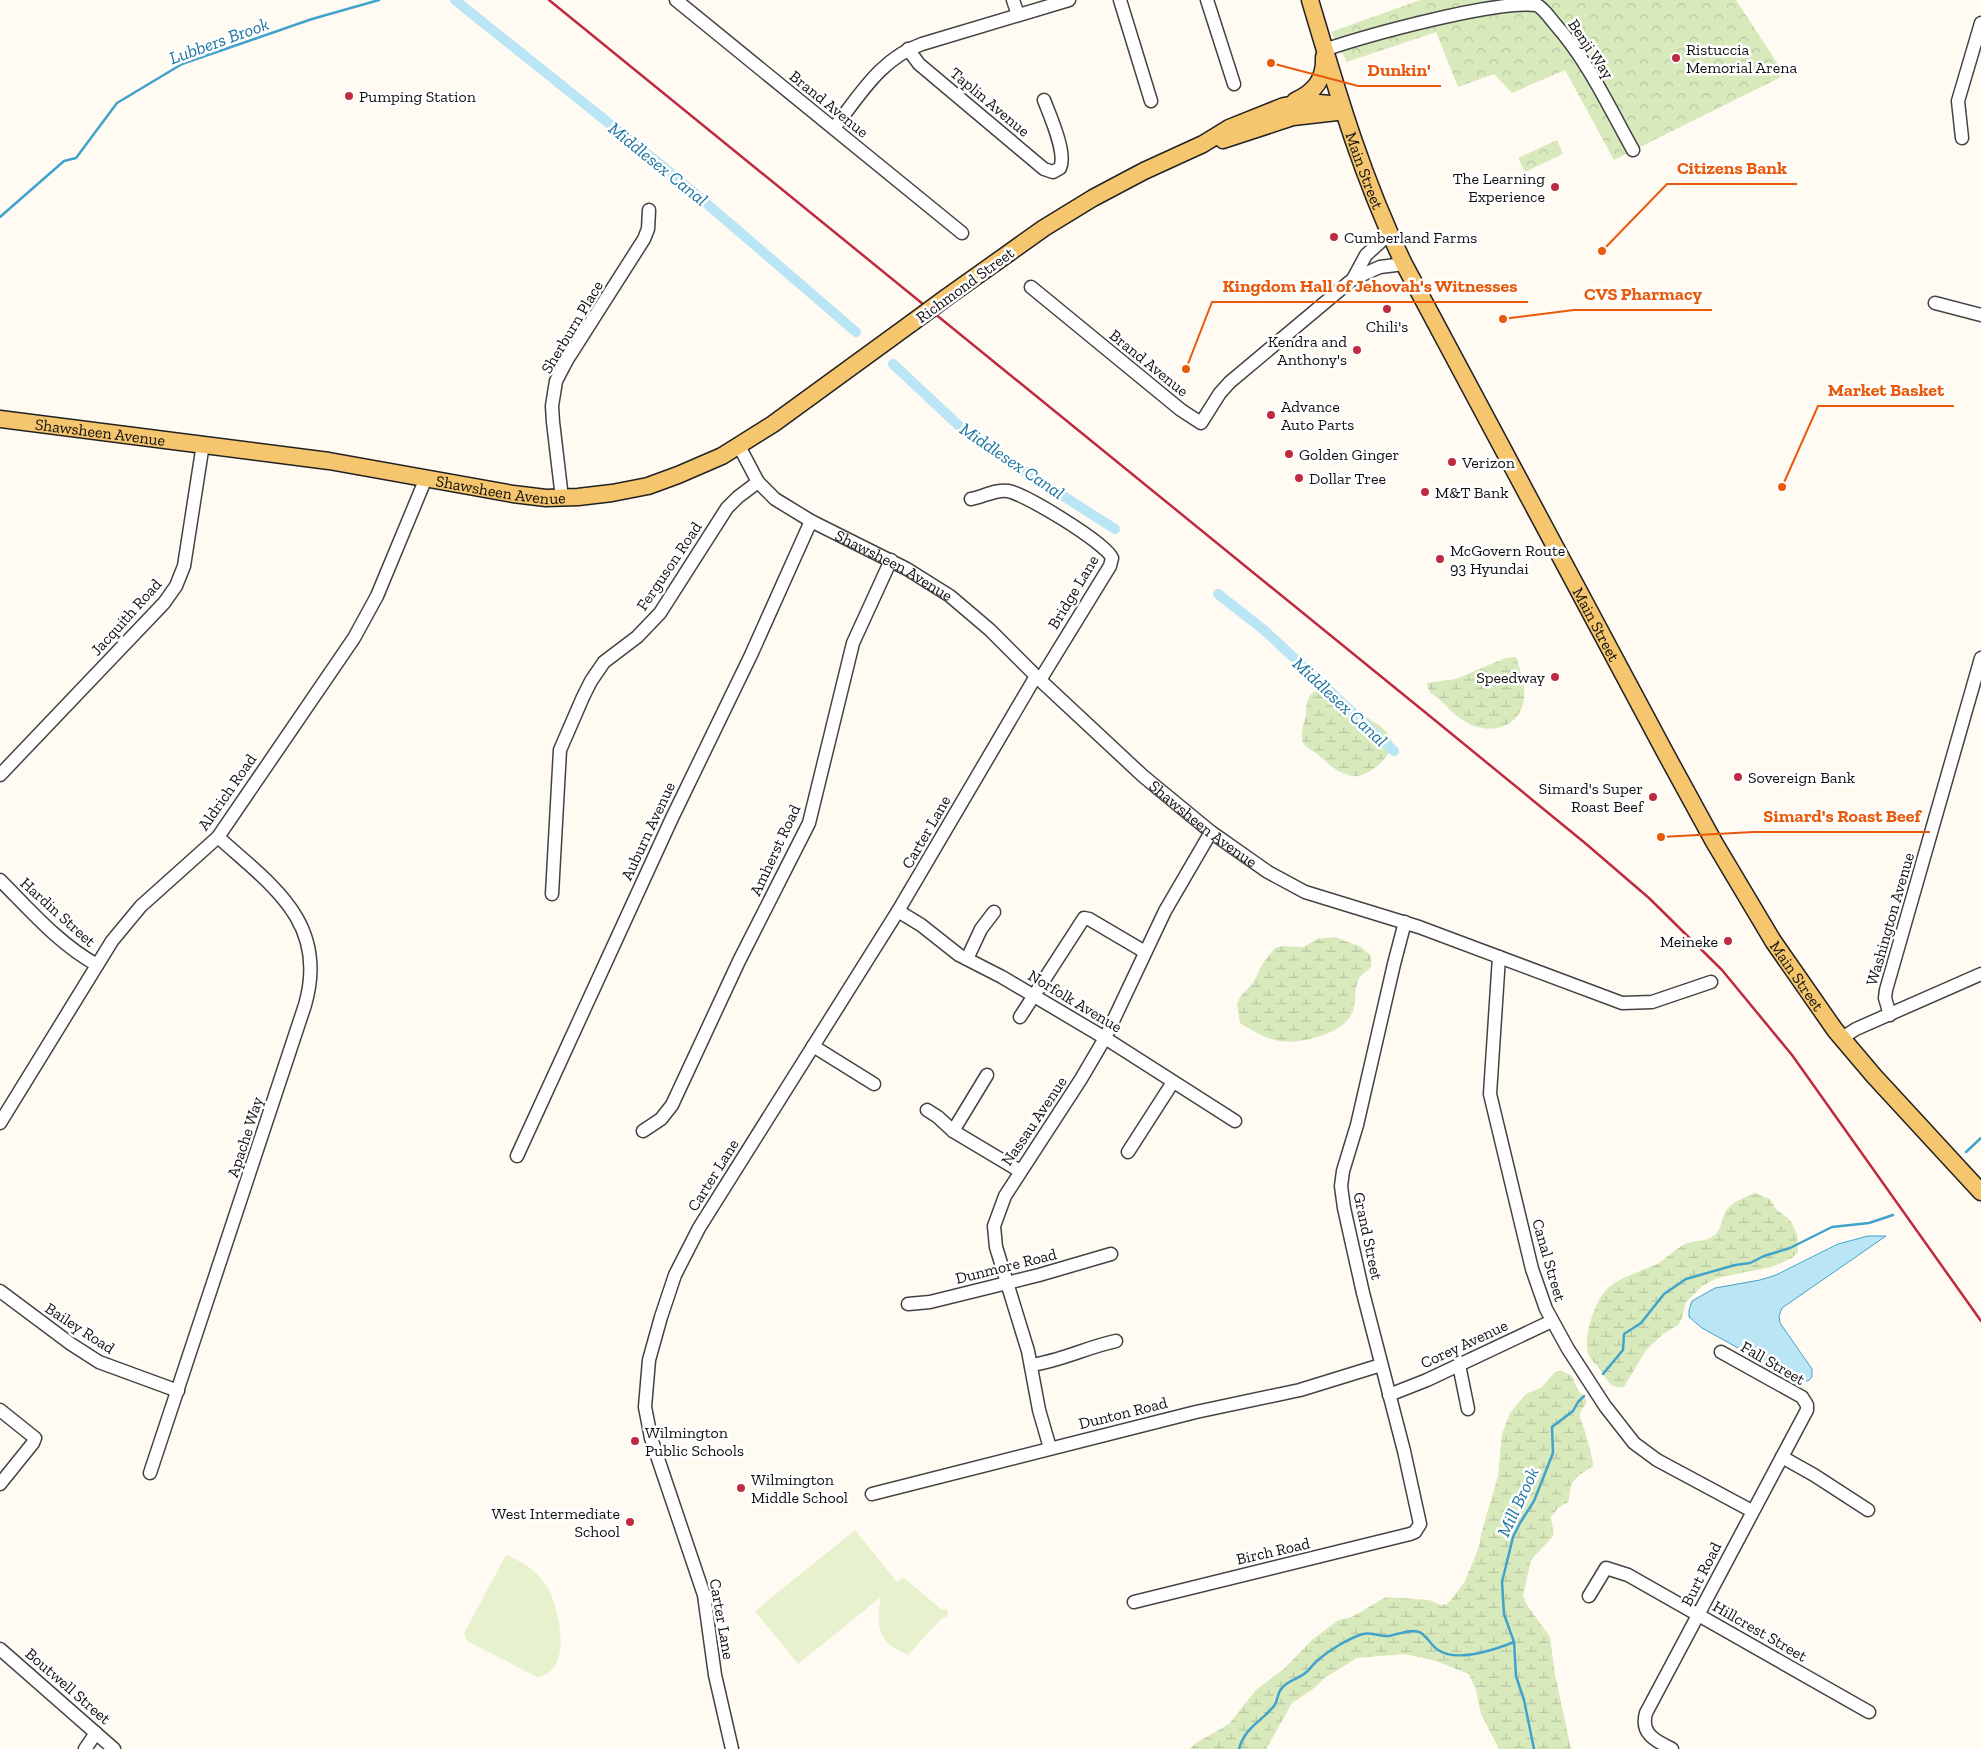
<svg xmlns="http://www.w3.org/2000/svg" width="1981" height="1749" font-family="'Zilla Slab',serif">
  <defs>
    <pattern id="wetland-marsh" width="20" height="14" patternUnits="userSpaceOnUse" patternTransform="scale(1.25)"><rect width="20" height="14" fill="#d8e9bc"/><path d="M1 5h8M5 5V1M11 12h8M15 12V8" fill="none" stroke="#b8c7a1"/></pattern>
    <pattern id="park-crowns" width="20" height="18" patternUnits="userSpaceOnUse" patternTransform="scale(1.25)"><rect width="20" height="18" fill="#d8e9bc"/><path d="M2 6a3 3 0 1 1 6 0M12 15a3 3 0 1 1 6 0" fill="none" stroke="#b8c7a1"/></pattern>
  </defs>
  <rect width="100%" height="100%" fill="#fffbf3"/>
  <path fill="url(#wetland-marsh)" d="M1516 657C1520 669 1526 686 1524 699 1521 724 1497 734 1474 726 1461 721 1450 710 1440 700 1432 693 1429 695 1427 683L1456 679 1505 658Z
    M1331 688H1334C1340 695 1346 702 1352 708 1364 718 1385 724 1391 739 1397 755 1366 779 1352 776 1337 773 1329 764 1317 754 1311 749 1304 748 1302 739 1301 730 1305 721 1306 713 1307 693 1312 690 1331 688Z
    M1335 937 1361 947 1371 956V967C1367 971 1360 975 1358 981 1353 993 1358 1007 1349 1018 1342 1028 1331 1032 1320 1036 1286 1047 1270 1042 1240 1023L1237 1004 1240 997 1253 983 1263 963 1275 948 1282 946 1304 947 1317 939Z
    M1755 1193 1770 1199 1776 1209 1790 1220 1797 1234 1798 1252 1792 1258 1771 1267 1717 1278 1702 1286 1686 1302 1682 1318 1678 1325 1663 1334 1646 1350 1624 1387C1610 1390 1606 1377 1599 1368 1595 1363 1590 1359 1588 1353 1583 1336 1595 1301 1607 1289 1618 1278 1641 1271 1655 1265 1665 1260 1673 1251 1683 1245 1692 1240 1705 1242 1712 1237 1722 1231 1721 1220 1726 1211 1730 1203 1747 1196 1755 1193Z
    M1561 1371 1572 1376C1574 1380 1575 1384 1577 1388 1580 1394 1584 1395 1587 1402 1574 1419 1582 1418 1586 1435 1588 1443 1593 1458 1593 1466L1578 1476 1571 1485 1568 1502 1558 1508 1551 1517 1554 1535 1531 1560 1523 1595 1527 1605 1550 1637 1555 1675 1571 1749H1499L1481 1714 1476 1690 1469 1674 1436 1661 1405 1654 1357 1658 1326 1677 1313 1689 1292 1703 1266 1749H1190L1196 1743 1229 1724 1256 1690 1285 1668 1313 1639 1339 1620 1352 1617 1386 1597 1429 1600 1441 1605 1447 1604 1451 1600 1465 1581 1479 1547 1481 1534 1498 1476 1502 1434 1510 1413 1526 1394 1542 1387 1555 1372Z"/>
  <path fill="url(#park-crowns)" d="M1420 0H1736L1785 75 1614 160 1565 70 1512 93 1494 74 1458 87 1436 32 1347 62 1331 32Z
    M1557 140 1563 154 1525 172 1518 158Z"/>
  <path fill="#e8f1ce" d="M855 1530 897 1582 904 1578 941 1609 947 1610 948 1616 941 1619 908 1655C878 1644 875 1624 881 1597L798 1664 755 1611Z
    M506 1555C522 1561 536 1571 546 1585 560 1606 574 1673 537 1677L467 1641 464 1633Z"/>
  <path fill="#b9e5f5" stroke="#41a2cb" d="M1868 1236H1886L1782 1308 1779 1316 1780 1323 1812 1369V1377L1808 1381 1796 1380 1702 1328 1689 1317V1310L1692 1301 1715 1288 1760 1280 1776 1275 1838 1244Z"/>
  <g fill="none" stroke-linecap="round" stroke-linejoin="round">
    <path stroke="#41a2cb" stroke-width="2.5" d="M0 217 64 161 76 158 117 103 182 64 312 19 379 0
      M1966 1152 1981 1138
      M1603 1374 1623 1350 1624 1334 1641 1323 1664 1294 1686 1279 1735 1265 1750 1263 1764 1256 1790 1248 1832 1227 1869 1223 1893 1215
      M1239 1749C1245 1727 1261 1722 1274 1706 1278 1701 1277 1693 1282 1688 1287 1681 1297 1679 1304 1674 1309 1671 1312 1665 1317 1661 1328 1651 1349 1638 1363 1634 1372 1632 1380 1637 1389 1636 1399 1634 1409 1629 1419 1632 1427 1635 1430 1645 1438 1650 1458 1663 1494 1650 1514 1642
      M1534 1749 1524 1700 1516 1676 1514 1642 1504 1614 1502 1582 1513 1537 1520 1523 1534 1501 1553 1453 1552 1427 1573 1411 1578 1402 1584 1396"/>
    <path stroke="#b9e5f5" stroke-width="10" d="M455 0 671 173 856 332
      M893 364 972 438 1115 529
      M1218 594 1264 630 1394 751"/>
    <g stroke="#434343" stroke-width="15">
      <g id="minor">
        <path d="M676 0 962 233"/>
        <path d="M1013 0 1018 15"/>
        <path d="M1120 0 1151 101"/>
        <path d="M1207 0 1234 84"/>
        <path d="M908 49 919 64 1044 169 1053 172 1060 168C1067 153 1050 116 1044 100"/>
        <path d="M1324 50C1368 35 1495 0 1537 5 1544 9 1550 18 1555 24 1588 61 1609 107 1633 150"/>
        <path d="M834 128C860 95 881 58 922 44L1069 0"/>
        <path d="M1962 138 1958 101 1981 23"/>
        <path d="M1353 279 1366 255 1389 234"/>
        <path d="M1031 287 1181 410 1201 423 1220 393 1230 382 1353 279 1380 267 1404 264"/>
        <path d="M1935 303 1981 315"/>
        <path id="s1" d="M739 446 758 482 775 499 811 521 907 569 950 596 990 630 1040 680 1143 776 1211 832 1268 872 1305 892 1419 927 1622 1003 1652 1002 1711 982"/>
        <path d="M562 498 553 422 552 406 556 381 567 360 644 239 648 229 649 210"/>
        <path d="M971 499C982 497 997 489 1008 491 1025 494 1106 543 1112 558L1110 566 1040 680"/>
        <path d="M0 775 164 603 176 586 184 566 203 444"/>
        <path d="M0 880C30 910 59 944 97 965"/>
        <path d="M552 894 560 750 583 697 591 681 604 662 637 637 660 613 727 508 738 497 758 482"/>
        <path d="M898 911 921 925 959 955 1002 977 1105 1038 1235 1121"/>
        <path d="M1499 957 1490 1094 1532 1269 1546 1309 1568 1349 1605 1406 1634 1443 1657 1460 1752 1511"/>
        <path d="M967 959 981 929 994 912"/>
        <path d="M1890 1015 1885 998 1886 990 1981 658"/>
        <path d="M1020 1017 1084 918 1089 919 1145 952"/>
        <path d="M1842 1038 1856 1029 1981 974"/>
        <path d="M813 1046 874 1084"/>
        <path d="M927 1110 938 1117 953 1131 1020 1171"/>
        <path d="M0 1123 112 941 141 906 218 837 354 638 377 596 426 478"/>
        <path d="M643 1131 661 1119 672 1105 739 961 809 823 853 643 891 560"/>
        <path d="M953 1131 987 1075"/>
        <path d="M1128 1152 1173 1082"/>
        <path d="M517 1156 672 818 751 655 811 521"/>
        <path d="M0 1291 71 1344 99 1362 178 1391"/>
        <path d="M908 1304 930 1302 1039 1275 1111 1254"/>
        <path d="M1031 1365C1061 1361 1087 1347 1116 1341"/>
        <path d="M1459 1365 1468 1409"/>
        <path d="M1389 1395 1427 1380 1552 1321"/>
        <path d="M0 1410 35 1438 33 1443 0 1484"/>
        <path d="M1050 1448 1039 1410 1028 1351 996 1247 994 1226 1005 1196 1081 1079 1105 1038 1165 911 1211 832"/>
        <path d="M1782 1457 1814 1475 1868 1510"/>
        <path d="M150 1473 305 1005C329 922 271 885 218 837"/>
        <path d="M872 1494 1196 1412 1300 1390 1381 1365"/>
        <path d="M1589 1596 1606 1568 1628 1575 1869 1712"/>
        <path d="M1134 1602 1410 1534 1415 1532 1420 1524 1404 1451 1363 1293 1344 1208 1341 1186 1343 1171 1357 1125 1394 964 1405 922"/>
        <path d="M0 1649 114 1749"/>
        <path d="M85 1749 96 1733"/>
        <path d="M732 1749 715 1675 704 1595 651 1438 645 1407 649 1360 661 1317 675 1275 699 1228 898 911 1036 676"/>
        <path d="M1672 1749C1656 1741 1640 1734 1646 1713L1807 1410V1405L1802 1397 1721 1352"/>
      </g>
    </g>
    <g stroke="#212121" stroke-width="19">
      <g id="major">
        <path id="s2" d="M1310 0C1337 91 1362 178 1404 264L1667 756 1714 842 1773 941 1835 1030 1874 1076 1981 1192"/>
        <path d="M1295 101C1315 92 1325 79 1324 57"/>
        <path d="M1223 140 1293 117 1337 112"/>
        <path d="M947 297 1044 228 1093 198 1144 171 1203 144 1229 128 1284 106 1306 102 1331 104 1343 111"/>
        <path id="s3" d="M0 419 329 461 513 494 546 498 578 497 612 493 648 486 678 475 722 456 773 424 913 322"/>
      </g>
    </g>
    <use href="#minor" stroke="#fff" stroke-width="12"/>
    <use href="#major" stroke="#f5c66d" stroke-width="16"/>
    <path stroke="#be2a40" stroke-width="2.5" d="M549 0 1442 726 1585 843 1649 898 1722 970 1792 1055 1981 1321"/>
    <g stroke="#212121" stroke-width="19" stroke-linecap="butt">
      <path id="major-bridge" d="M913 322 947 297"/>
    </g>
    <use href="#major-bridge" stroke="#f5c66d" stroke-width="16"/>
  </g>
  <g fill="#be2a40" stroke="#fff" stroke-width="2">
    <circle cx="1676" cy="58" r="5"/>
    <circle cx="349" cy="96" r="5"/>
    <circle cx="1555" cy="187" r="5"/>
    <circle cx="1334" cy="237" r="5"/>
    <circle cx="1387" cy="309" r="5"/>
    <circle cx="1357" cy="350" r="5"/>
    <circle cx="1271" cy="415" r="5"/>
    <circle cx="1289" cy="454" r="5"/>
    <circle cx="1452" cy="462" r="5"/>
    <circle cx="1299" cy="478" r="5"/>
    <circle cx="1425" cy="492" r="5"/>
    <circle cx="1440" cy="559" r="5"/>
    <circle cx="1555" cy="677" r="5"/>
    <circle cx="1738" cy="777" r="5"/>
    <circle cx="1653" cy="797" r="5"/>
    <circle cx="1728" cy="941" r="5"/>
    <circle cx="635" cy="1441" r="5"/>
    <circle cx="741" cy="1488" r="5"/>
    <circle cx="630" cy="1522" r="5"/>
  </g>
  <g text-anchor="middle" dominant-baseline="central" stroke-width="5" stroke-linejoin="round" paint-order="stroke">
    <g font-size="16" fill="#101010" stroke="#fff">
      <text transform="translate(1591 49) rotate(56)">Benji Way</text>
      <text transform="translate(990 102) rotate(40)">Taplin Avenue</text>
      <text transform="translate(829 104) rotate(39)">Brand Avenue</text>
      <text stroke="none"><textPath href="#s2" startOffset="179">Main Street</textPath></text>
      <text transform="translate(965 285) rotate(-36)">Richmond Street</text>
      <text transform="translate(572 327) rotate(-59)">Sherburn Place</text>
      <text transform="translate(1149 363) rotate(39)">Brand Avenue</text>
      <text stroke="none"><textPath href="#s3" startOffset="101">Shawsheen Avenue</textPath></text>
      <text stroke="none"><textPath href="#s3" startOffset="506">Shawsheen Avenue</textPath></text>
      <text transform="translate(669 566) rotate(-56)">Ferguson Road</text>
      <text stroke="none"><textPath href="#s1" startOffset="201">Shawsheen Avenue</textPath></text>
      <text transform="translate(1073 592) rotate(-59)">Bridge Lane</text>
      <text transform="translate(126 617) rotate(-48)">Jacquith Road</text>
      <text stroke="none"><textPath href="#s2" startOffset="689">Main Street</textPath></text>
      <text transform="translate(227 792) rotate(-55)">Aldrich Road</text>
      <text stroke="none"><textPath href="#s1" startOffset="606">Shawsheen Avenue</textPath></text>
      <text transform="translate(648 831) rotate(-65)">Auburn Avenue</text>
      <text transform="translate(926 832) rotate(-60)">Carter Lane</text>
      <text transform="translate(775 850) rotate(-65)">Amherst Road</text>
      <text transform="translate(58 912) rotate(42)">Hardin Street</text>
      <text transform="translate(1890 919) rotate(-74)">Washington Avenue</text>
      <text stroke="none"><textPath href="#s2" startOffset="1094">Main Street</textPath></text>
      <text transform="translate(1075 1001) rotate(31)">Norfolk Avenue</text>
      <text transform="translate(1034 1121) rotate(-56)">Nassau Avenue</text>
      <text transform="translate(245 1137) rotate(-72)">Apache Way</text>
      <text transform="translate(713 1175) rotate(-58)">Carter Lane</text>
      <text transform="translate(1368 1236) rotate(78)">Grand Street</text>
      <text transform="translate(1549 1260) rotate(74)">Canal Street</text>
      <text transform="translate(1006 1266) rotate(-14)">Dunmore Road</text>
      <text transform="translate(80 1328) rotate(33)">Bailey Road</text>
      <text transform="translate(1464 1344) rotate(-25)">Corey Avenue</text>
      <text transform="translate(1773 1363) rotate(30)">Fall Street</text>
      <text transform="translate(1123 1413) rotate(-14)">Dunton Road</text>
      <text transform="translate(1273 1551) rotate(-13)">Birch Road</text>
      <text transform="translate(1701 1574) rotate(-63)">Burt Road</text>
      <text transform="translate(722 1619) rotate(80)">Carter Lane</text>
      <text transform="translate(1760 1631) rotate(30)">Hillcrest Street</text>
      <text transform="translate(68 1686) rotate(41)">Boutwell Street</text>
    </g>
    <g font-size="16" fill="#101010" stroke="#fff" text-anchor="start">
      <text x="1686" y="49">Ristuccia<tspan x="1686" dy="18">Memorial Arena</tspan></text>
      <text x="359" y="96">Pumping Station</text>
      <text x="1545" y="178" text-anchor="end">The Learning<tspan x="1545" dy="18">Experience</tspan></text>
      <text x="1344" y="237">Cumberland Farms</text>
      <text x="1387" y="326" text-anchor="middle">Chili's</text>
      <text x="1347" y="341" text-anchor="end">Kendra and<tspan x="1347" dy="18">Anthony's</tspan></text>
      <text x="1281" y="406">Advance<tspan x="1281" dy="18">Auto Parts</tspan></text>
      <text x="1299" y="454">Golden Ginger</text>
      <text x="1462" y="462">Verizon</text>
      <text x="1309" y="478">Dollar Tree</text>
      <text x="1435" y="492">M&amp;T Bank</text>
      <text x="1450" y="550">McGovern Route<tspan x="1450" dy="18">93 Hyundai</tspan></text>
      <text x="1545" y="677" text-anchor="end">Speedway</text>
      <text x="1748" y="777">Sovereign Bank</text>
      <text x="1643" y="788" text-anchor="end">Simard's Super<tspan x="1643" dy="18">Roast Beef</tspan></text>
      <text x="1718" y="941" text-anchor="end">Meineke</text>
      <text x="645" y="1432">Wilmington<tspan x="645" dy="18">Public Schools</tspan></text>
      <text x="751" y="1479">Wilmington<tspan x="751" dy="18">Middle School</tspan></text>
      <text x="620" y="1513" text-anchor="end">West Intermediate<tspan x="620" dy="18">School</tspan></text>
    </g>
    <g font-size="18" font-style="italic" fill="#1b74a0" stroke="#fff">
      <text transform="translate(219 41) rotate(-20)">Lubbers Brook</text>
      <text transform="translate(658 164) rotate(39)">Middlesex Canal</text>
      <text transform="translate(1012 461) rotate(34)">Middlesex Canal</text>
      <text transform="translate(1340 702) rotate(43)">Middlesex Canal</text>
      <text transform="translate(1518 1502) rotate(-65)">Mill Brook</text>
    </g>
  </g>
  <path fill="none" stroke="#e8590c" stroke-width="2" d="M1271 63L1358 86H1441M1602 251L1667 184H1797M1186 369L1212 302H1528M1503 319L1574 310H1712M1782 487L1818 406H1954M1661 837L1753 832H1930"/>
  <g fill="#e8590c" stroke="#fff" stroke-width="2">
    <circle cx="1271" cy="63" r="5"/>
    <circle cx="1602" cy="251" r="5"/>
    <circle cx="1186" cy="369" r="5"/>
    <circle cx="1503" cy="319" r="5"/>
    <circle cx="1782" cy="487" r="5"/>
    <circle cx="1661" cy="837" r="5"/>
  </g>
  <g font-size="18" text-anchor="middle" font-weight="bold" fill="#e8590c" stroke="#fff" stroke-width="5" stroke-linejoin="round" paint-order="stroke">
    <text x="1399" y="76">Dunkin'</text>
    <text x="1732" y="174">Citizens Bank</text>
    <text x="1370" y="292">Kingdom Hall of Jehovah's Witnesses</text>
    <text x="1643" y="300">CVS Pharmacy</text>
    <text x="1886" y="396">Market Basket</text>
    <text x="1842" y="822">Simard's Roast Beef</text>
  </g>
</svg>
